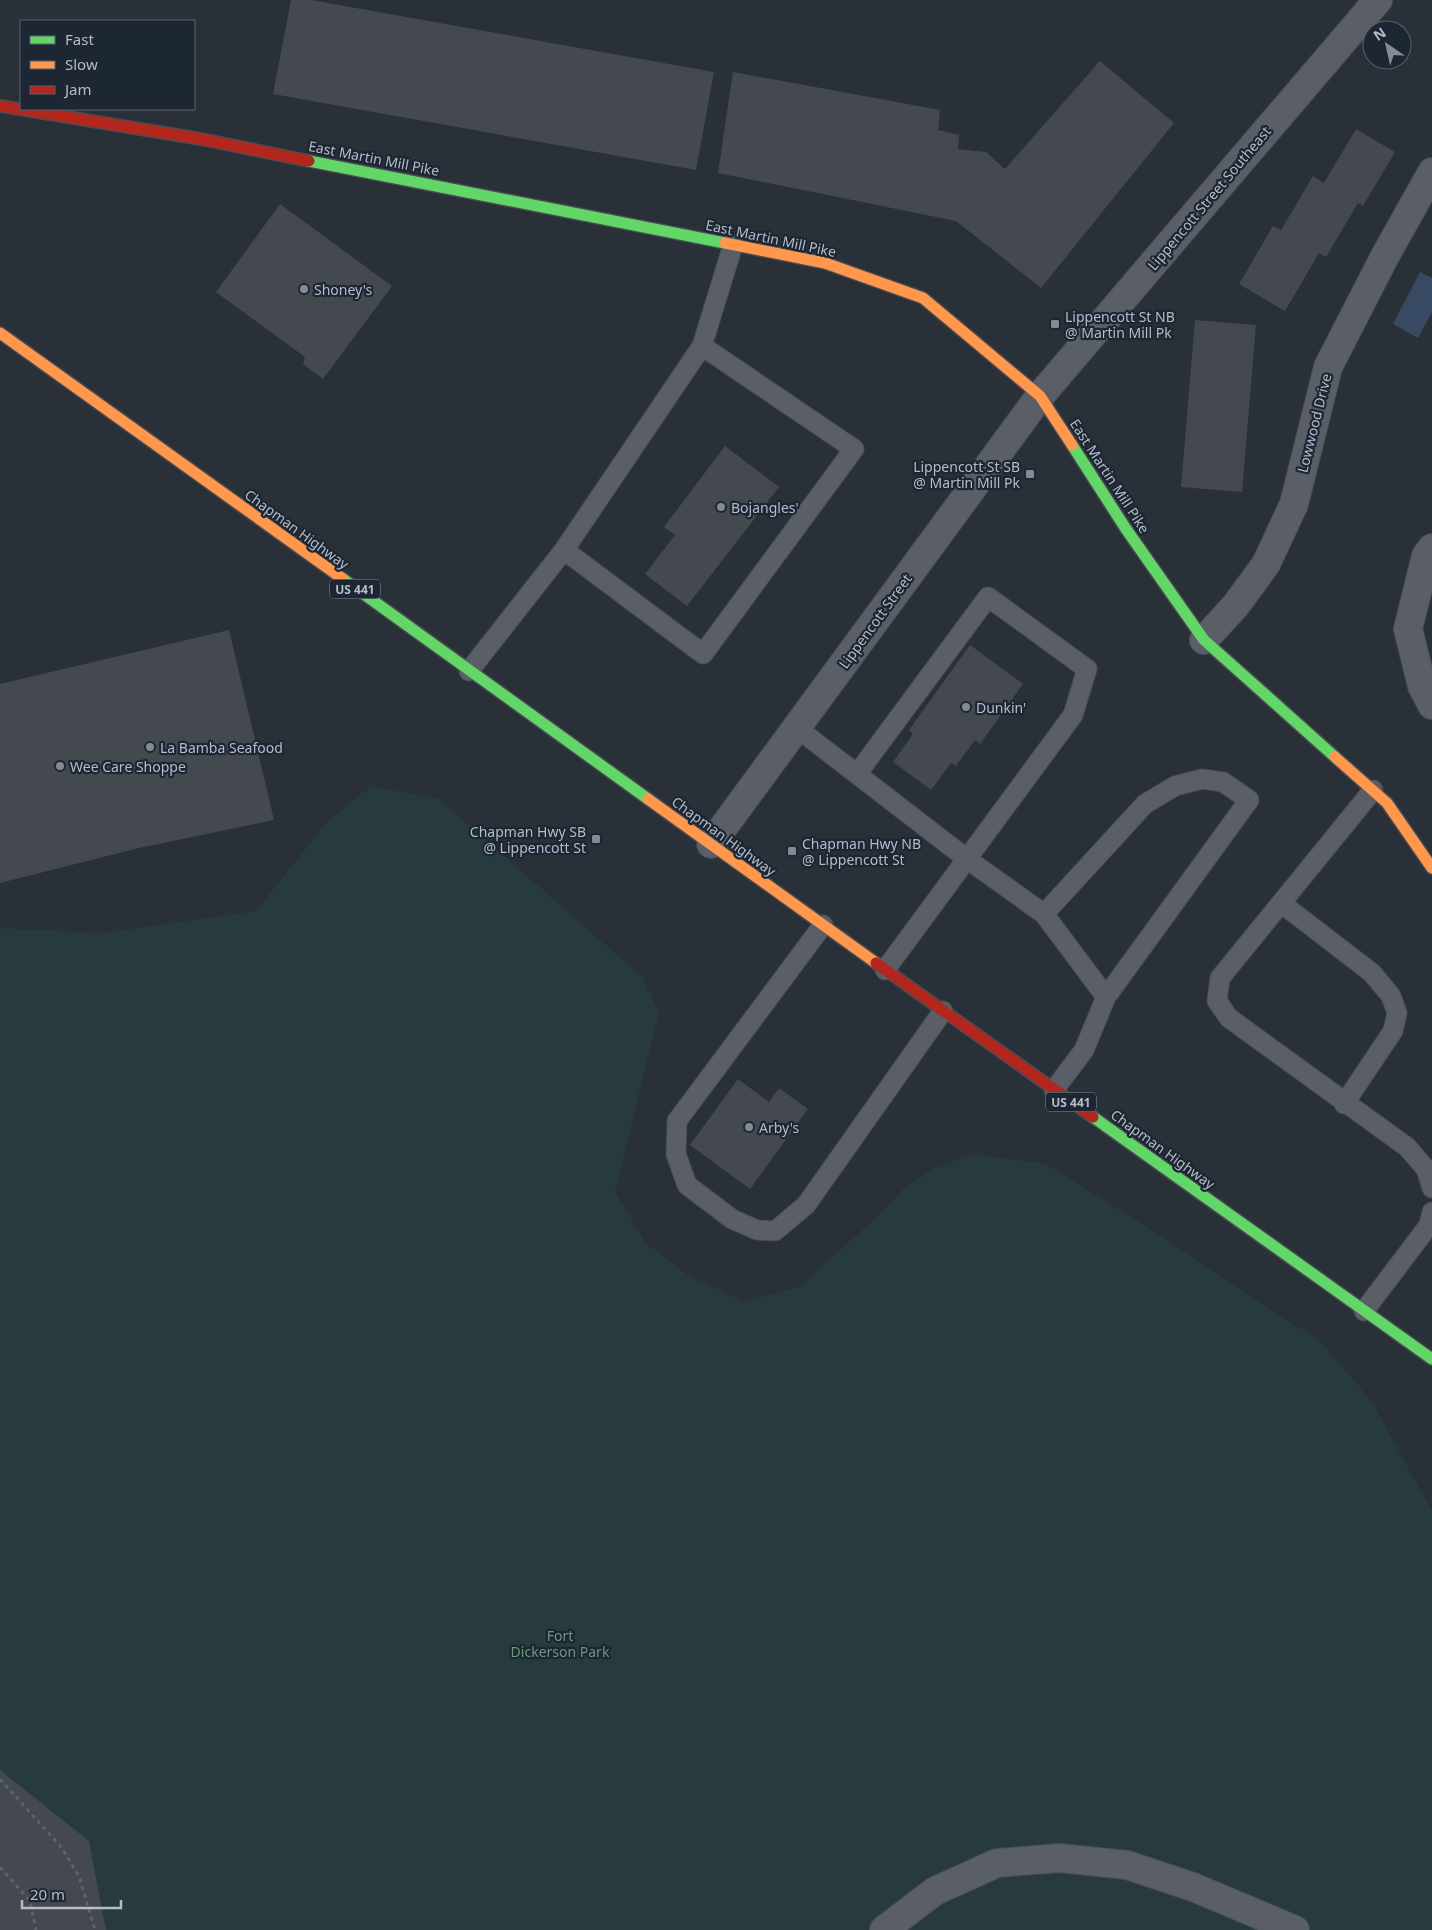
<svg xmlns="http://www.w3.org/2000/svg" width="1432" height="1930" font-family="'Noto Sans',sans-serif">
  <rect width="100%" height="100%" fill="#2a3038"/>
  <path fill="#273a3e" d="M371 786 439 799 642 977 659 1012 615 1192 646 1243 689 1276 745 1302 801 1286 873 1220 903 1189 933 1169 973 1154 1046 1164 1154 1231 1277 1314 1319 1340 1371 1400 1432 1511V1930H0V928L103 933 256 911 326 823Z"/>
  <path fill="#384963" d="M1420 272 1432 278V312L1418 338 1393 324Z"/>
  <path fill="#444950" d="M291 0H311L714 72 696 170 273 94Z
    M1100 61 1174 123 1041 288 956 221 718 173 733 72 940 110 938 130 959 135 958 149 986 152 1005 169Z
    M1356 129 1395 152 1363 206 1358 203 1326 257 1319 253 1285 311 1239 284 1273 226 1281 230 1313 176 1324 183Z
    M280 204 392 286 323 379 303 364 305 357 216 292Z
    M1195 320 1256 325 1242 492 1181 487Z
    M725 446 779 487 687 606 645 574 675 535 664 527Z
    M229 630 274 820 139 848 0 883V684Z
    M970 645 1023 684 980 744 975 740 956 766 951 763 931 790 893 762 913 734 909 730Z
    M738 1079 769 1102 779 1088 808 1109 750 1189 690 1145Z
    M0 1770 89 1841 106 1930H0Z"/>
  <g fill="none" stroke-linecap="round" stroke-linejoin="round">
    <g stroke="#484c53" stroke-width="21">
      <path id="lane" d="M564 550 703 654 854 449 702 346
        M469 671 564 550 702 346 733 245
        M797 728 967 859 1044 914 1106 997 1084 1050 1054 1090
        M857 774 988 597 1087 669 1073 715 885 970
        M1373 790 1220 978 1217 1001 1229 1018 1407 1147 1426 1169 1432 1188
        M1281 903 1372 973 1391 996 1397 1013 1393 1031 1344 1104
        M1044 914 1145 804 1175 786 1202 779 1223 782 1249 800 1106 997
        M823 925 677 1121 676 1154 687 1185 732 1219 757 1230 775 1231 806 1205 943 1011
        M1364 1311 1429 1225 1432 1212"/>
    </g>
    <g stroke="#484c53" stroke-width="30">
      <path id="street" d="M1432 548 1426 556 1408 629 1422 686 1432 705
        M1204 640 1236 605 1266 564 1294 504 1328 367 1385 256 1432 172
        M711 844 1040 396 1378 0
        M884 1930 935 1891 997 1863 1059 1858 1127 1865 1193 1887 1295 1930"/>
    </g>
    <g stroke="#484c53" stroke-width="14">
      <path id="fast" d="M309 161 725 243
        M1072 445 1126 529 1204 640 1335 757
        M343 579 648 799
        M1093 1117 1432 1359"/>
    </g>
    <g stroke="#484c53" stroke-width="14">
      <path id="slow" d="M725 243 825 263 923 298 1040 396 1072 445
        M0 333 343 579
        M1335 757 1387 803 1432 868
        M648 799 876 963"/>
    </g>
    <g stroke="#484c53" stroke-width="14">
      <path id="jam" d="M0 106 201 139 309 161
        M876 963 1093 1117"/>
    </g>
    <path stroke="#5d636a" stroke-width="3" stroke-dasharray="4 4" stroke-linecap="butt" d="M0 1779 61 1847 79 1876 95 1930
      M0 1867 30 1901 36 1930"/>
    <use href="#lane" stroke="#5a5e66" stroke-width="19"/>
    <use href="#street" stroke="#5a5e66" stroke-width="28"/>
    <use href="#fast" stroke="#63d668" stroke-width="11"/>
    <use href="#slow" stroke="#ff974d" stroke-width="11"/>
    <use href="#jam" stroke="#b3261e" stroke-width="11"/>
  </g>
  <g fill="#848b96" stroke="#1d2633" stroke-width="2">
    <circle cx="304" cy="289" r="5"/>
    <rect x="1050" y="319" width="10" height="10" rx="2.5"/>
    <rect x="1025" y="469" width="10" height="10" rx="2.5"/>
    <circle cx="721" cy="507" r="5"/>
    <circle cx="966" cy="707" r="5"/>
    <circle cx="150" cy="747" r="5"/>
    <circle cx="60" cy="766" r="5"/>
    <rect x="591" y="834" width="10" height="10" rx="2.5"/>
    <rect x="787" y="846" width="10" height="10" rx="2.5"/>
    <circle cx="749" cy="1127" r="5"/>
  </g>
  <g text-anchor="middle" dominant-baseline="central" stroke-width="4.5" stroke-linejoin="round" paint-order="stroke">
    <g fill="#1d2633" stroke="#878f9c" stroke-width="1">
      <rect x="330" y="579.5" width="50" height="19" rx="4"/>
      <rect x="1046" y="1092.5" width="50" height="19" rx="4"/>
    </g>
    <g font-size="12" font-weight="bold" fill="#b4bcc9">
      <text x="355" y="589">US 441</text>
      <text x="1071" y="1102">US 441</text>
    </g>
    <g font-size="14" fill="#b4bcc9" stroke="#1d2633">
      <text transform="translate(374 158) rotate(11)">East Martin Mill Pike</text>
      <text transform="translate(1209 198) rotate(-50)">Lippencott Street Southeast</text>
      <text transform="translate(771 238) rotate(12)">East Martin Mill Pike</text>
      <text transform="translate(1314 423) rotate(-76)">Lowwood Drive</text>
      <text transform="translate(1110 476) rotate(57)">East Martin Mill Pike</text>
      <text transform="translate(297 529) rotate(36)">Chapman Highway</text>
      <text transform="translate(875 621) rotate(-54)">Lippencott Street</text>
      <text transform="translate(724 836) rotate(36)">Chapman Highway</text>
      <text transform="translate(1163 1149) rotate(36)">Chapman Highway</text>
    </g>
    <g font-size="14" fill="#b4bcc9" stroke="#1d2633" text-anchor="start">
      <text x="314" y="289">Shoney's</text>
      <text x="1065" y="316">Lippencott St NB<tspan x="1065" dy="16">@ Martin Mill Pk</tspan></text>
      <text x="1020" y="466" text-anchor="end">Lippencott St SB<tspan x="1020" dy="16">@ Martin Mill Pk</tspan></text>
      <text x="731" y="507">Bojangles'</text>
      <text x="976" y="707">Dunkin'</text>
      <text x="160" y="747">La Bamba Seafood</text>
      <text x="70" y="766">Wee Care Shoppe</text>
      <text x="586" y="831" text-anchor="end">Chapman Hwy SB<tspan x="586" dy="16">@ Lippencott St</tspan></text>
      <text x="802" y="843">Chapman Hwy NB<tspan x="802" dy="16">@ Lippencott St</tspan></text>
      <text x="759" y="1127">Arby's</text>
    </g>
    <g font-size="14" fill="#6b9a76" stroke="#1d2633">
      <text x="560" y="1635">Fort<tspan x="560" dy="16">Dickerson Park</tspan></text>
    </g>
  </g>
  <rect x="20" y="20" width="175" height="90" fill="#1d2633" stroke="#59626f"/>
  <rect x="30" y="36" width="25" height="8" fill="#63d668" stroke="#59626f"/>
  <text x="65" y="45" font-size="15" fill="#b4bcc9">Fast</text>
  <rect x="30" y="61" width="25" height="8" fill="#ff974d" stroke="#59626f"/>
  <text x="65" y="70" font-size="15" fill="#b4bcc9">Slow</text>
  <rect x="30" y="86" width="25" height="8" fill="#b3261e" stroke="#59626f"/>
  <text x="65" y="95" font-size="15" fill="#b4bcc9">Jam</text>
  <g transform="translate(1387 45) rotate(326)"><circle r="24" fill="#1d2633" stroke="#59626f"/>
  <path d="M0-4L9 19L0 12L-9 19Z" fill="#848b96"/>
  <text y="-8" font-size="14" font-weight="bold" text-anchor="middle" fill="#b4bcc9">N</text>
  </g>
  <path d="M22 1900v8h99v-8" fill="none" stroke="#b4bcc9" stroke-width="2.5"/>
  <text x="30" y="1900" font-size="15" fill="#b4bcc9" stroke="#1d2633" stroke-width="4" paint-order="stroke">20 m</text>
</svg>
